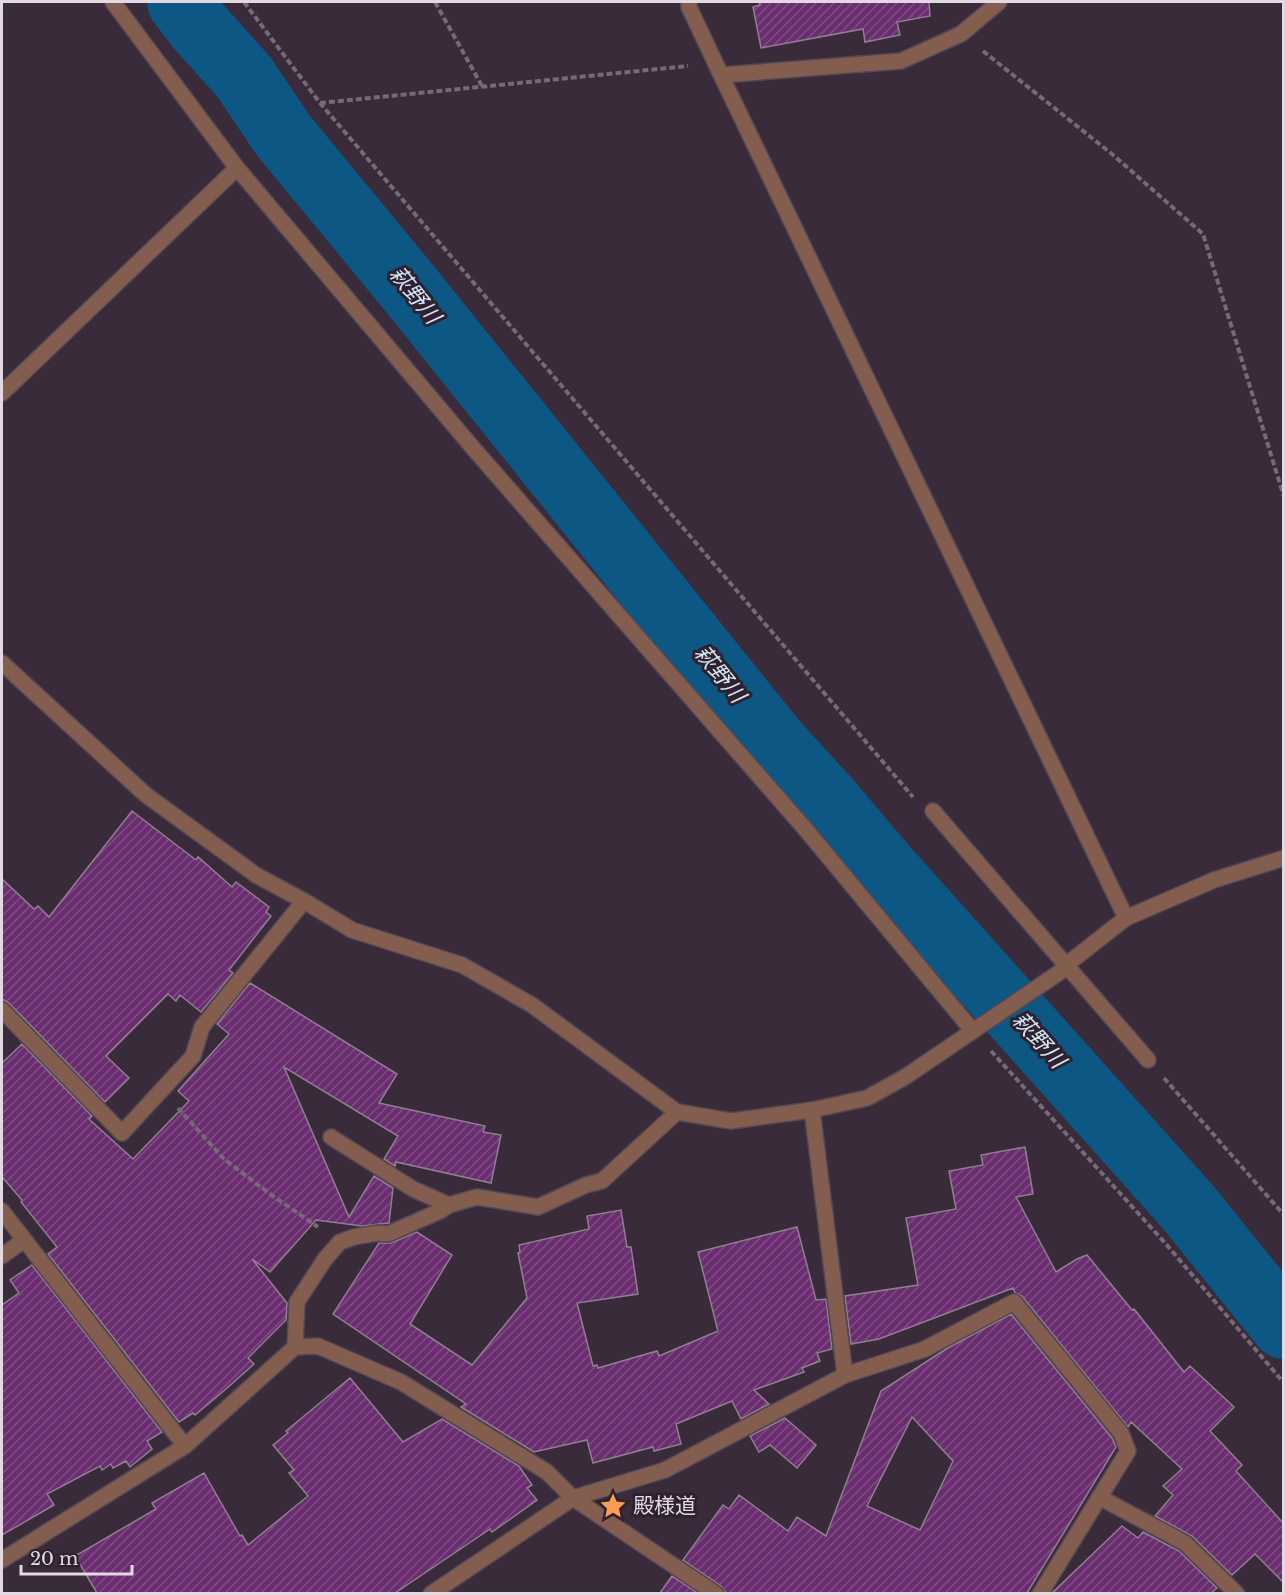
<svg xmlns="http://www.w3.org/2000/svg" width="1285" height="1595" font-family="'Libre Baskerville','Noto Sans JP',serif">
  <defs>
    <pattern id="building-hatch" width="6" height="6" patternUnits="userSpaceOnUse" patternTransform="scale(1.5)"><rect width="6" height="6" fill="#6a2e70"/><path d="M-1 1l2-2M0 6l6-6M5 7l2-2" fill="none" stroke="#7f4c84"/></pattern>
  </defs>
  <rect width="100%" height="100%" fill="#392b3a"/>
  <g fill="none" stroke-linecap="round" stroke-linejoin="round">
    <path stroke="#0c5784" stroke-width="66" d="M180 2 199 27 244 77 283 135 410 289 775 743 829 802 884 867 1188 1207 1284 1326"/>
  </g>
  <path fill="url(#building-hatch)" stroke="#907f91" stroke-width="1.5" fill-rule="evenodd" d="M759 2H929L930 16 897 22 900 35 865 42 863 29 761 48 753 7 760 5Z
    M132 811 196 860 198 857 232 887 236 882 269 907 266 912 271 916 229 970 233 973 201 1012 180 995 176 1001 168 994 106 1056 129 1078 105 1102 9 1003 2 999V879L34 909 38 906 49 917Z
    M250 983 397 1074 379 1103 485 1126 483 1132 501 1135 491 1183 396 1162 395 1166 384 1159 398 1136 284 1067 349 1217 374 1176 393 1188 389 1223 362 1226 316 1220 270 1272 252 1259 287 1303 286 1320 248 1358 254 1364 226 1389 195 1415 193 1413 179 1422 48 1254 57 1247 21 1202 22 1200 2 1177V1063L22 1044 92 1116 89 1119 133 1159 189 1101 178 1091 229 1034 217 1024Z
    M1025 1147 1033 1194 1016 1197 1056 1272 1077 1259 1087 1255 1132 1310 1134 1309 1184 1372 1190 1366 1234 1407 1210 1431 1242 1465 1236 1471 1284 1524V1583L1255 1554 1232 1575 1192 1536 1155 1516 1173 1495 1163 1486 1182 1469 1131 1422 1128 1427 1022 1296 1015 1293 1013 1288 879 1339 851 1344 845 1296 918 1285 906 1218 956 1209 949 1171 983 1165 981 1155Z
    M621 1210 627 1247H631L638 1294 577 1303 593 1366 597 1365 598 1368 657 1351 659 1356 718 1331 698 1252 797 1227 816 1300 826 1299 832 1349 817 1353 820 1361 802 1368 804 1372 754 1390 769 1404 741 1419 732 1401 676 1424 681 1444 654 1451 653 1447 593 1463 587 1440 534 1452 461 1407 466 1404 333 1314 379 1243H391L417 1232 452 1255 410 1324 472 1365 527 1298 518 1253 520 1252 519 1245 589 1229 587 1216Z
    M32 1265 162 1432 147 1441 152 1449 130 1467 126 1461 113 1468 111 1464 102 1470 100 1466 47 1494 54 1505 2 1535V1305L19 1293 10 1280Z
    M1011 1314 1112 1438 1116 1447 1027 1593H726L721 1586 683 1560 723 1505 729 1509 739 1495 788 1531 797 1517 826 1536 881 1391 946 1349ZM912 1417 953 1461 920 1530 867 1506Z
    M350 1378 403 1442 442 1419 519 1466 532 1485 527 1488 537 1500 492 1532 490 1529 395 1593H97L75 1556 156 1509 152 1503 204 1473 240 1536 242 1535 248 1545 308 1496 289 1473 294 1470 273 1445 288 1433 286 1431Z
    M785 1418 816 1445 797 1468 770 1445 759 1452 750 1436Z
    M1122 1526 1138 1538 1143 1532 1179 1551 1217 1588 1211 1593H1052Z
    M672 1576 698 1593H660Z"/>
  <g fill="none" stroke-linecap="round" stroke-linejoin="round">
    <g stroke="#544755" stroke-width="18">
      <path id="lane" d="M122 1133 193 1056 202 1027 304 901
        M331 1137 413 1189 449 1205 477 1197 538 1207 586 1185 602 1181 677 1112
        M295 1347 297 1302 325 1259 340 1242 354 1237 377 1233 388 1234 440 1211 449 1205
        M1099 1497 1185 1543 1237 1594"/>
    </g>
    <g stroke="#544755" stroke-width="18">
      <path id="street" d="M113 2 237 168 473 448 807 831 972 1030
        M689 2V7L721 75 1126 918
        M721 75 901 61 961 34 999 2
        M2 393 237 168
        M2 663 146 795 256 875 304 901 352 930 462 965 532 1005 677 1112 731 1121 812 1110 867 1098 905 1077 1060 972 1066 965 1126 918 1214 880 1284 858
        M933 811 1148 1060
        M2 1010 122 1133
        M812 1110 845 1375
        M2 1211 185 1446
        M2 1256 24 1240
        M2 1560 185 1446 295 1347 318 1346 401 1382 547 1472 573 1498 716 1594
        M431 1594 573 1498 665 1470 845 1375 925 1349 1014 1302 1121 1433 1128 1451 1040 1594"/>
    </g>
    <path stroke="#776a78" stroke-width="4" stroke-dasharray="6 3" stroke-linecap="butt" d="M244 2 320 103 913 797
      M435 2 482 86
      M983 51 1112 154 1203 234 1284 497
      M320 103 688 66
      M991 1051 1166 1244 1284 1383
      M1164 1078 1284 1215
      M178 1108 224 1159 270 1194 318 1227"/>
    <use href="#lane" stroke="#835d4e" stroke-width="15"/>
    <use href="#street" stroke="#835d4e" stroke-width="15"/>
  </g>
  <defs>
    <g id="sight-bare" transform="scale(2.07)"><path d="M0-6L1.8-2.2L6-1.7L2.9 1.2L3.7 5.4L0 3.3L-3.7 5.4L-2.9 1.2L-6-1.7L-1.8-2.2Z" fill="#fc9d53" stroke="#2f2130" stroke-width="2.5" paint-order="stroke"/></g>
  </defs>
  <g fill-rule="evenodd">
    <use href="#sight-bare" x="613" y="1506"/>
  </g>
  <g text-anchor="middle" dominant-baseline="central" stroke-width="6" stroke-linejoin="round" paint-order="stroke">
    <g font-size="21" fill="#e2d9e3" stroke="#2f2130" text-anchor="start">
      <text x="633" y="1506">殿様道</text>
    </g>
    <g font-size="22" font-style="italic" fill="#d3e7f7" stroke="#2f2130">
      <text transform="translate(415 295) rotate(51)">萩野川</text>
      <text transform="translate(720 674) rotate(51)">萩野川</text>
      <text transform="translate(1039 1040) rotate(48)">萩野川</text>
    </g>
  </g>
  <rect width="1285" height="1595" fill="none" stroke="#e2d9e3" stroke-width="6"/>
  <path d="M21 1565v9h111v-9" fill="none" stroke="#e2d9e3" stroke-width="3"/>
  <text x="30" y="1565" font-size="18" fill="#e2d9e3" stroke="#2f2130" stroke-width="4.5" paint-order="stroke">20 m</text>
</svg>
